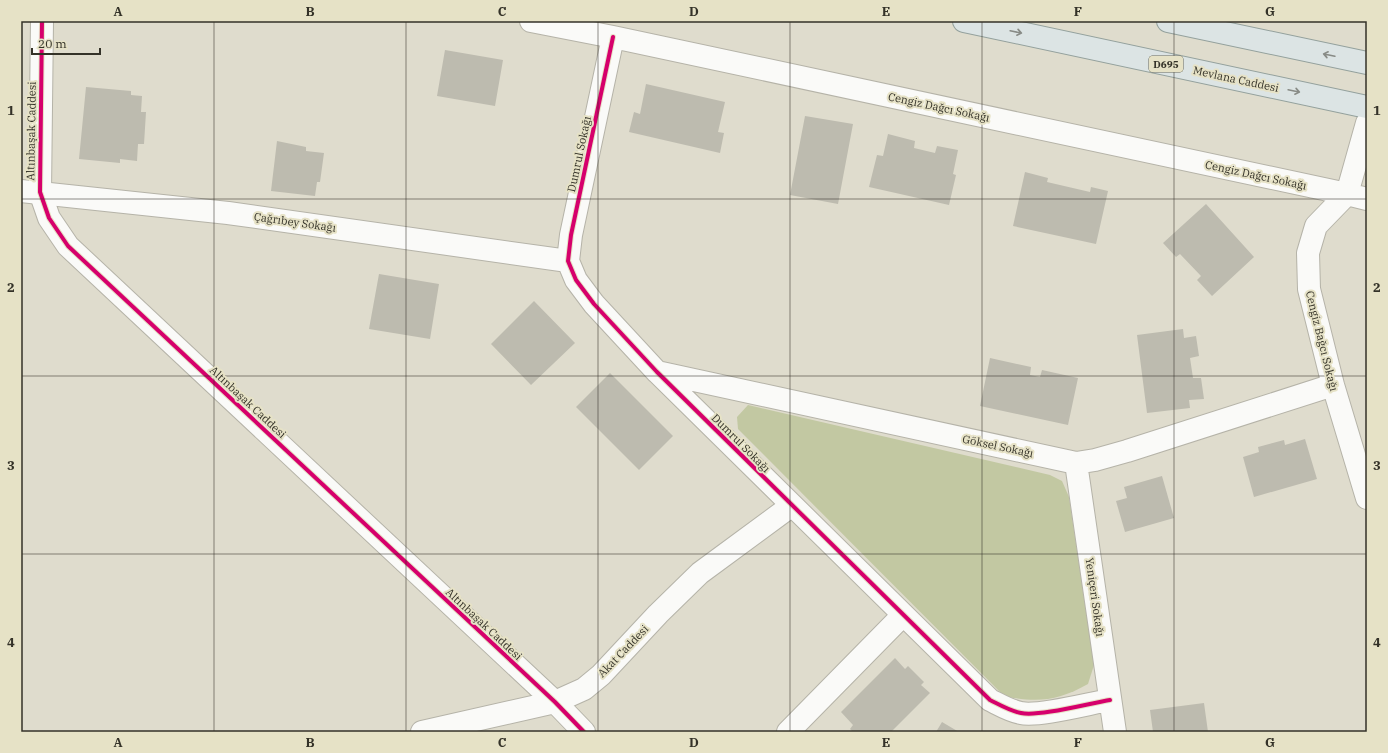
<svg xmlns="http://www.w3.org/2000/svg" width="1388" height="753" font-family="'IBM Plex Serif',serif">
  <rect width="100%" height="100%" fill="#dfdccd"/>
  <path fill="#c2c8a2" d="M748 405 1050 475 1062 481 1069 497 1094 665 1088 684C1058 701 1037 703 1004 696L738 429 737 417Z"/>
  <path fill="#bdbbaf" d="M445 50 503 60 495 106 437 96Z
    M646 84 725 102 718 132 724 133 720 153 629 132 634 112 640 114Z
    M86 87 131 91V95L142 96 141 112H146L144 144H138L137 161 120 159V163L79 159Z
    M805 116 853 124 838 204 790 195Z
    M888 134 915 141 914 148 935 153 937 146 958 150 953 174 956 175 949 205 869 187 877 155 883 156Z
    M277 141 306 147V151L324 153 320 182H317L315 196 271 191Z
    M1025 172 1048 178 1047 182 1090 192 1091 187 1108 191 1096 244 1013 226Z
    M1206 204 1254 257 1212 296 1197 280 1201 276 1180 254 1176 257 1163 243Z
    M379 274 439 284 430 339 369 329Z
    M534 301 575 343 531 385 491 344Z
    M1183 329 1184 338 1196 336 1199 356 1190 358 1193 378H1201L1204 399 1189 400 1190 408 1147 413 1137 335Z
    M990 358 1031 367 1030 375 1040 377 1042 370 1078 378 1068 425 980 406Z
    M610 373 673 436 639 470 576 407Z
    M1305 439 1317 479 1254 497 1243 457 1259 452 1258 447 1284 440 1285 445Z
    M1162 476 1174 518 1125 532 1116 501 1127 498 1124 487Z
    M895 658 905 669 908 666 924 682 921 685 930 693 891 732H853L850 729 853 725 841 712Z
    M1204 703 1208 732H1153L1150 710Z
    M942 722 959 732H936Z"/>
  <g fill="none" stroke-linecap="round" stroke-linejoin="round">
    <g stroke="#b5b3a8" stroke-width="24">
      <path id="minor" d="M531 21 613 37 1347 194
        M613 37 571 235 568 261 576 280 594 304 657 372 990 700C1000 705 1010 711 1021 713 1038 717 1091 703 1110 700
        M21 191 228 213 568 261
        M1347 194 1316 226 1308 253 1309 289 1333 385 1367 498
        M657 372 1076 463 1095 460 1127 451 1333 385
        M1076 463 1115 732
        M788 732 903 615"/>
    </g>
    <g stroke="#b5b3a8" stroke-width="24">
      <path id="tertiary" d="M42 21 40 192 49 218 68 246 555 702 584 732
        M1367 123 1347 194 1367 199
        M422 732 555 702 584 689 601 675 658 614 700 573 791 506"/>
    </g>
    <g stroke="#94a19d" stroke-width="24">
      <path id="primary" d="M964 21 1367 107
        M1168 21 1367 63"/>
    </g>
    <use href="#minor" stroke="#fafaf8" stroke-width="22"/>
    <use href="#tertiary" stroke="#fafaf8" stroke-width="22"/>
    <use href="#primary" stroke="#dce4e4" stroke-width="22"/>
    <g stroke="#e6e2c6" stroke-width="6">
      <path id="cycleway" d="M42 21 40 192 49 218 68 246 555 702 584 732
        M613 37 571 235 568 261 576 280 594 304 657 372 990 700C1000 705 1010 711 1021 713 1038 717 1091 703 1110 700"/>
    </g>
    <use href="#cycleway" stroke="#d6006c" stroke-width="4"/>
  </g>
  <defs><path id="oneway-shaft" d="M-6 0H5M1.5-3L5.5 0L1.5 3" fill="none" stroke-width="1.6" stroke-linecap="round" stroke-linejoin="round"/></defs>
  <g stroke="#888b86">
    <use href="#oneway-shaft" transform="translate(1016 32) rotate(12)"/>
    <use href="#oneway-shaft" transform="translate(1329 55) rotate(-168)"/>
    <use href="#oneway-shaft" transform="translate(1294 91) rotate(12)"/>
  </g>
  <path fill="none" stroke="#343228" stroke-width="1" stroke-opacity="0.55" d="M214 21V732M406 21V732M598 21V732M790 21V732M982 21V732M1174 21V732M21 199H1367M21 376H1367M21 554H1367"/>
  <g text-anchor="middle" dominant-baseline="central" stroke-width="4" stroke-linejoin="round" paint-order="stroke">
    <rect fill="#e6e2c6" stroke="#696757" stroke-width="1" x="1149" y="56" width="34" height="16" rx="3"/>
    <g font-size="10" font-weight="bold" fill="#343228">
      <text x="1166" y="64">D695</text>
    </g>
    <g font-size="11" fill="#343228" stroke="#e6e2c6">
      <text transform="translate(1236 79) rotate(12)">Mevlana Caddesi</text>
      <text transform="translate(939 107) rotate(12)">Cengiz Dağcı Sokağı</text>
      <text transform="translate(31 131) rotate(-89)">Altınbaşak Caddesi</text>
      <text transform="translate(579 154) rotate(-78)">Dumrul Sokağı</text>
      <text transform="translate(1256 175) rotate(12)">Cengiz Dağcı Sokağı</text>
      <text transform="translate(295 222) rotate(8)">Çağrıbey Sokağı</text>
      <text transform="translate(1322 341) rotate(76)">Cengiz Bağcı Sokağı</text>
      <text transform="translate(248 402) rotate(43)">Altınbaşak Caddesi</text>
      <text transform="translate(741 443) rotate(45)">Dumrul Sokağı</text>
      <text transform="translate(998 446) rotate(12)">Göksel Sokağı</text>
      <text transform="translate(1095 597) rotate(82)">Yeniçeri Sokağı</text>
      <text transform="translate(484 624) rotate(43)">Altınbaşak Caddesi</text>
      <text transform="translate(623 651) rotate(-46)">Akat Caddesi</text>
    </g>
  </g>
  <rect width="1388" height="753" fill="none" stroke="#e6e2c6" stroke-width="44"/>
  <path d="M32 48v6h68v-6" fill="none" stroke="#343228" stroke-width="2"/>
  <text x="38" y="48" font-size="12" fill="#343228" stroke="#e6e2c6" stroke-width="3" paint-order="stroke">20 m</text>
  <rect x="22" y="22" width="1344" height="709" fill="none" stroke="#343228" stroke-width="1.5"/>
  <g font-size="13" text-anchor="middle" font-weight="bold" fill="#343228">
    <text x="118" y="16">A</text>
    <text x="310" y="16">B</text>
    <text x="502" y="16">C</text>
    <text x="694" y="16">D</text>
    <text x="886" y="16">E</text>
    <text x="1078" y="16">F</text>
    <text x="1270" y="16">G</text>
    <text x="11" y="115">1</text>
    <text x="1377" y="115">1</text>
    <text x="11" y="292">2</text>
    <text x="1377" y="292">2</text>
    <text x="11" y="470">3</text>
    <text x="1377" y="470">3</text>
    <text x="11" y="647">4</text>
    <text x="1377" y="647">4</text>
    <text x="118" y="747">A</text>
    <text x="310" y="747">B</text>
    <text x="502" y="747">C</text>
    <text x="694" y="747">D</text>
    <text x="886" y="747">E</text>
    <text x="1078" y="747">F</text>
    <text x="1270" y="747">G</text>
  </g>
</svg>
